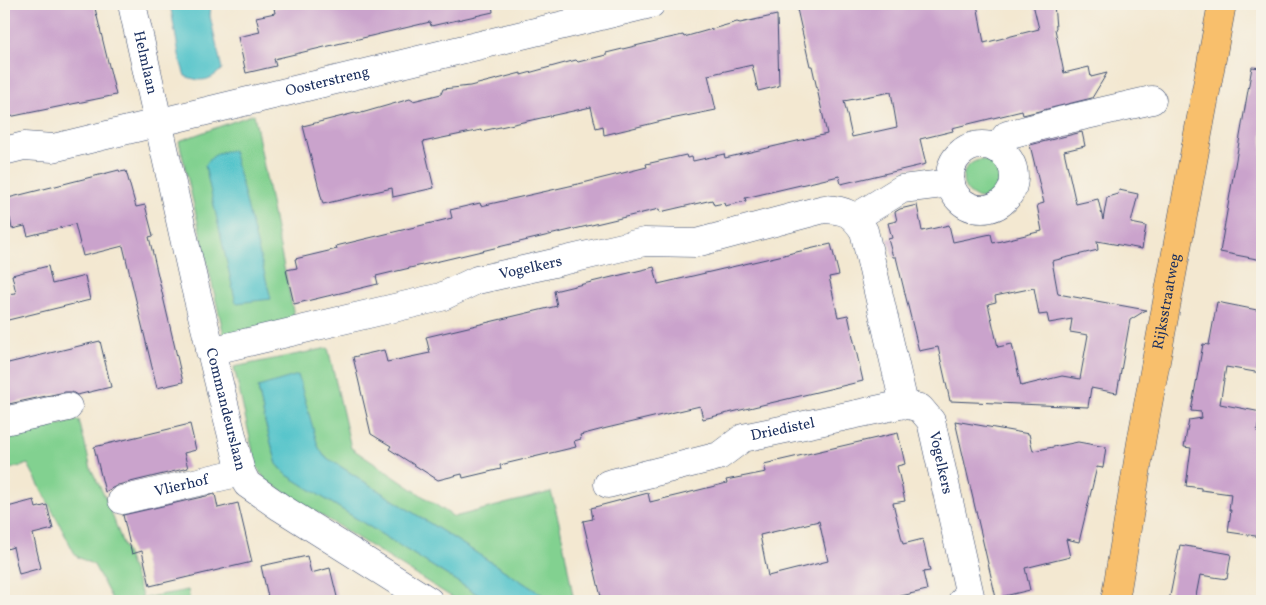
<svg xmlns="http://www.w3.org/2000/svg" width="1266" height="605" font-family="Vollkorn,serif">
  <rect width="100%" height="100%" fill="#f7f3e8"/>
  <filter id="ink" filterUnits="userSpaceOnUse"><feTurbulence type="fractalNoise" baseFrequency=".02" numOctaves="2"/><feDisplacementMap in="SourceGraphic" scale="10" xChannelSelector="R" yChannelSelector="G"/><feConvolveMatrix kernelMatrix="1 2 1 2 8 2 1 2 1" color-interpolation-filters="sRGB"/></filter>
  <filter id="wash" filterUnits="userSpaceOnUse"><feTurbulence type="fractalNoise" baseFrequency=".0096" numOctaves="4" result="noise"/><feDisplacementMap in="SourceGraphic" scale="20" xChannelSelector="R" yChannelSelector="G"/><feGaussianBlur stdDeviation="1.12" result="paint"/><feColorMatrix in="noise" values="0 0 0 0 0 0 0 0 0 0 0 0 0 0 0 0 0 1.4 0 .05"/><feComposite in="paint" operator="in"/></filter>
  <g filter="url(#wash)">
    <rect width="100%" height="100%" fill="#f3e8d1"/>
    <path fill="#82d190" stroke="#4e8077" d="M254 114 275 224 295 320 224 335 179 141Z
      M963 179a19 19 0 1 1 38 0a19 19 0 1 1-38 0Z
      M328 348 351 448 454 517 551 492 560 526 574 601H552L324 456 318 446 258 387 265 422 277 464 287 475 488 601H458L265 480 256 465 234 367Z
      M79 420 91 469 107 501 143 598 188 590 190 601H113L94 565 76 556 28 464 6 470 4 463V438Z"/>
    <path fill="#57c5cb" stroke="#397a94" d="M170 4H211L210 16 222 69C209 82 201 82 185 76L180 60Z
      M233 150 271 299 236 303 205 166C212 154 220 152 233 150Z
      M298 375 318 446 324 456 552 601H488L287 475 277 464 265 422 258 387Z"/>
    <g id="blocks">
      <path fill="#caa3cc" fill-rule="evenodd" d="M4 4H94L116 95 4 118Z
        M292 4H492L493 12 431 26 430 22 274 59 276 66 246 73 238 37 260 32 256 17 275 13 274 8Z
        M820 4H977L984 43 1039 29 1033 4H1054L1056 28 1055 29 1064 73 1089 67 1091 77 1107 73 1092 98 1023 115 1022 111 952 128 953 131 920 139 926 164 841 184 839 176 745 198 746 201 725 206 724 203 714 205 712 200 660 212 659 209 376 276 378 284 294 304 286 270 297 268 295 259 337 249 336 246 452 218 450 210 480 203 481 206 587 182 647 167 646 164 686 155 687 158 692 157 693 161 724 154 725 158 827 134 812 66H810L797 9ZM891 92 897 127 852 137 844 101Z
        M777 15 779 86 758 91 752 65 708 75 716 110 666 120 604 135 603 126 596 128 591 107 482 131 481 130 423 142 434 188 393 197 392 188 323 204 303 126 355 113 357 114 365 112 410 99 413 101 441 94 443 89 470 86 521 73V75L576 60 578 62 606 55V53L660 40 683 35 684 37 737 22 740 23Z
        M1252 67 1262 68V260L1220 252Z
        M1082 132 1085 146 1064 151 1076 204 1098 199 1103 220 1107 197 1118 194 1119 190 1138 194 1131 223 1146 226 1142 249 1097 241 1098 250 1052 261 1058 294 1146 310 1130 320 1117 393 1091 388 1088 407 950 401 938 347 919 351 896 257H893L888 239 892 238 888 223 897 221 895 212 900 209 917 205 922 231 949 225 953 242 991 234 993 243 1042 231 1037 205 1044 203 1030 145ZM1034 288 1039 315 1047 314 1049 323 1072 319 1070 332 1088 335 1080 379 1062 376 1021 386 1012 344 998 347 988 304 996 302 995 296Z
        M119 170 120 172 126 171 136 207 145 205 153 236 149 237 183 382 157 388 123 246 83 256 75 224 28 236 25 226 12 229 10 218 4 220V199Z
        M831 244 839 275 829 277 838 317 848 315 863 381 703 419 700 406 607 428 580 435 581 439 574 441 576 447 500 465 501 469 463 478 462 474 438 480 389 449 391 446 371 434 353 357 384 350 387 362 430 353 426 337 557 306 554 291 654 267 658 284Z
        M48 266 52 284 85 276 90 300 4 321V294L16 293 12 275Z
        M1217 302 1262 311V362L1261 373 1226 367 1220 404 1261 412 1257 431 1262 432V537L1228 532 1231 510H1229L1231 494 1201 490V488L1186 486 1191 448 1184 447 1189 420 1202 418 1201 412 1191 411 1203 344 1209 345Z
        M100 341 111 387 77 395 72 392H65L4 405V364Z
        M955 421 1029 434 1033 451 1078 442 1106 447 1103 468 1097 467 1079 542 1066 539 1070 557 1025 568 1030 590 996 598Z
        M190 424 196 450 184 453 188 468 118 485 105 492 94 447Z
        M898 433 905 464 897 466 905 501 893 503 903 544 923 539 930 571 923 572 927 590 879 601H607L601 597 583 521 593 519 591 508 648 493 650 502 679 495 727 483 726 480 766 472 764 464ZM819 521 828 561 768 576 760 535Z
        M215 494 218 508 238 503 252 562 150 586 142 551 132 554 123 515Z
        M34 500 36 508 47 505 53 529 33 534 41 568 19 574 13 547 4 550V508Z
        M1180 545 1231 554 1227 579 1200 575 1195 601H1169Z
        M307 556 311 573 330 568 338 601H269L261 566Z"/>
    </g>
  </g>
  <g filter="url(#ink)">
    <use href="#blocks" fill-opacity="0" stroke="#3b4b6f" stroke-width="1"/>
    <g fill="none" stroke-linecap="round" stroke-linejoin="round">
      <g stroke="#3b4b6f" stroke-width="29">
        <g id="minor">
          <path id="s1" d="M132 4 194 283 241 472 247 484 280 507 429 601"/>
          <circle cx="982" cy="177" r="32"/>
          <path d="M996 149 1007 135 1060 121 1152 100"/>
          <path id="s2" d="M4 151 24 146 53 148 651 4"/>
          <path d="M855 218 902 189 951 183"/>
          <path id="s3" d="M210 351 441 297 477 280 541 266 644 242 696 243 824 209C846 210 852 213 864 231L904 404 920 408 931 421 971 600 962 601"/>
          <path d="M4 421 68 407"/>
          <path id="s4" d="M608 484 719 456 743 438 904 404"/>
          <path id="s5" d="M122 500 241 472"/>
        </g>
      </g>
      <g stroke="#3b4b6f" stroke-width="29">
        <g id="major">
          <path id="s6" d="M1115 601 1142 437 1222 4"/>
        </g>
      </g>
      <use href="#minor" stroke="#fff" stroke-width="28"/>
      <use href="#major" stroke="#f8bf6c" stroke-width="28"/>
    </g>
  </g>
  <g text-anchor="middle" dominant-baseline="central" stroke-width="4.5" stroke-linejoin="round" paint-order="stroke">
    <g font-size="15" fill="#1b2f5e" stroke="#f7f3e8">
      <text stroke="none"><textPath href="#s1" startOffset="60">Helmlaan</textPath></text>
      <text stroke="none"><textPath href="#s2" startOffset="332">Oosterstreng</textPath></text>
      <text stroke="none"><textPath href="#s3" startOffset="332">Vogelkers</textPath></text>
      <text stroke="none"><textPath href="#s6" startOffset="304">Rijksstraatweg</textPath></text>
      <text stroke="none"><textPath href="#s1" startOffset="416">Commandeurslaan</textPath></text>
      <text stroke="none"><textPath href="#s4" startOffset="185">Driedistel</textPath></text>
      <text stroke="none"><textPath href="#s3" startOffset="935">Vogelkers</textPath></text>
      <text stroke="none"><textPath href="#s5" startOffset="61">Vlierhof</textPath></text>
    </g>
  </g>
  <rect width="1266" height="605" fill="none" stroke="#f7f3e8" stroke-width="20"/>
</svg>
